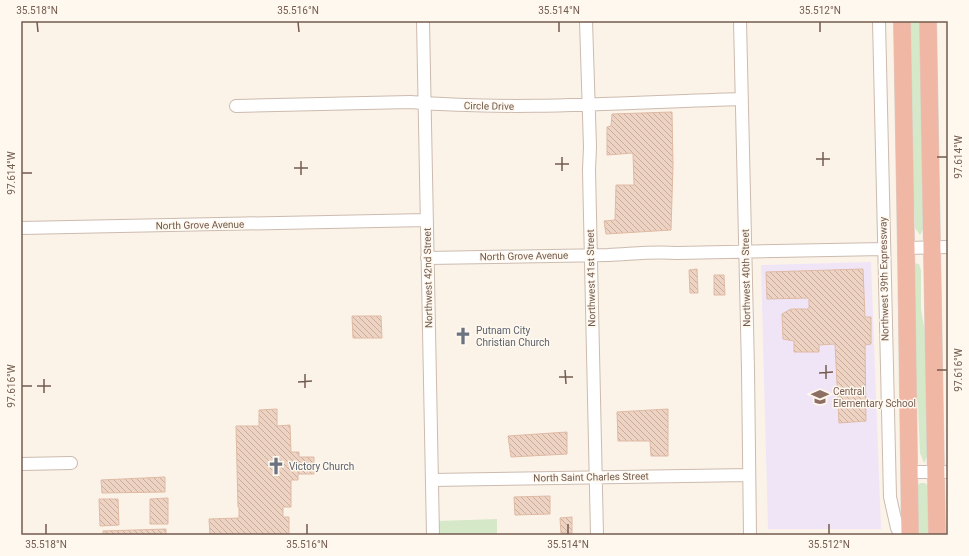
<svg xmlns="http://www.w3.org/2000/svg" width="969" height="556" font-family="Roboto,sans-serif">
  <defs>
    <pattern id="building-back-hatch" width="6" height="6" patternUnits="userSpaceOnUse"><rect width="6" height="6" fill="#eed3c2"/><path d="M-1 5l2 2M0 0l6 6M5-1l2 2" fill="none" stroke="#c5aea0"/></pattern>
  </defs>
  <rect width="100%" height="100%" fill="#fbf3e8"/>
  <path fill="#f0e5f7" d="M871 262 881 529H768L761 265Z"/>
  <path fill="#d5e8c7" d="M907 21H920L924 228 920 235 915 228 913 175 910 158Z
    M914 263 919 264 921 270V309L927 344 929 453 924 463 920 453 918 406 915 387Z
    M920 483H925L929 487 930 535H917L916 487Z
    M497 519V535H438V521Z"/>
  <path fill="url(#building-back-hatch)" stroke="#e0baa4" d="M672 112 673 165 671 230 606 234 604 221 615 220 616 185H634L633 153 607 155V127L611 126 612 114Z
    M697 269 698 293H690L689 270Z
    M863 269 865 317H871V344L865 345 866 421 839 423 835 344 819 345V352H794V341L783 339 782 314 791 309H809V298L767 299 766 272Z
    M714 275H724L725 295H714Z
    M352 316H381L382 338H353Z
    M277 409V426L290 425 291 452H299V457H314V474H298V480H291V507H283V517H289V535H210L209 519 239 518V507H238L236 426H259V410Z
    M668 409V456H651L650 441H618L617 412Z
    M567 432V454L511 457 508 436Z
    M165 477V492L102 493 101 480Z
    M550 496V514L515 515 514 497Z
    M168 498V524H150V499Z
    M99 499H118L119 525 100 526Z
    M572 517V533H561L560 518Z
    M166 529V535H103V531Z"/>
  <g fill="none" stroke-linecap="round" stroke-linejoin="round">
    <g stroke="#ccbbaf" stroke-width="14">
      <path id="minor" d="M423 21 433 535
        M586 21 590 147 589 170 597 535
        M740 21 748 369 750 535
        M879 21 890 497 897 528 901 535
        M236 106 410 102C521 111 631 102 742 99
        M21 228 427 220
        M906 248 948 247
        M427 258 608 255C632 254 653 251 677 253L884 249
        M21 464 71 463
        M909 472H948
        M432 480 749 475"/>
    </g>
    <g stroke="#d8d1cd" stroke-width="18">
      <path id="highway" d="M902 21 906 248 910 535
        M928 21 937 535"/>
    </g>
    <use href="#minor" stroke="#fff" stroke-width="12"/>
    <use href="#highway" stroke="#f0b7a4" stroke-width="17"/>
  </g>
  <path fill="none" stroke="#735b4e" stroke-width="1.5" d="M37 22 38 32M298 22 299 32M559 22V32M820 22V32M823 152V166M562 157V171M937 157H947M816 159H830M301 161V175M555 164H569M294 168H308M22 173H32M826 365V379M565 370 566 384M937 370H947M819 373 833 372M305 374V388M559 377H573M44 379V393M298 382 312 381M22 386H32M37 386H51M46 524V534M307 524V534M568 524V534M829 524V534"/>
  <defs>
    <g id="church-bare" transform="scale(1.38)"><path d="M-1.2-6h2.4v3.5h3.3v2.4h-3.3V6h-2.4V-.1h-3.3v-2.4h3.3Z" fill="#6b7280" stroke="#fef8ee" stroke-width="2.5" paint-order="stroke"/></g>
    <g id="school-bare" transform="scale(1.38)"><path d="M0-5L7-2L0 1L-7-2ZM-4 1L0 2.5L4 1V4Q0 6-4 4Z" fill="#8d6e63" stroke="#fef8ee" stroke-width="2.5" paint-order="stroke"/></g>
  </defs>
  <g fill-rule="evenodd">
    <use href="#church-bare" x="463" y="336"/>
    <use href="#school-bare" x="820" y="397"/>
    <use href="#church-bare" x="276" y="466"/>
  </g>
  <g text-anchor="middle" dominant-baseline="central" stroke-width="3" stroke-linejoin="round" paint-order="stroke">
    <g font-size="10" fill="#735b4e" stroke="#fef8ee">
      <text transform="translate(489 106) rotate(1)">Circle Drive</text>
      <text transform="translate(200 225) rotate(-1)">North Grove Avenue</text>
      <text transform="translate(524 256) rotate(-1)">North Grove Avenue</text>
      <text transform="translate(428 278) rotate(-91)">Northwest 42nd Street</text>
      <text transform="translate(591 278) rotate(-91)">Northwest 41st Street</text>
      <text transform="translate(746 278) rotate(-91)">Northwest 40th Street</text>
      <text transform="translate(884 279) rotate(-91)">Northwest 39th Expressway</text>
      <text transform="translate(591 477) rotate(-1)">North Saint Charles Street</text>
    </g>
    <g font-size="10" fill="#5b616d" stroke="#fef8ee" text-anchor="start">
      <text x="476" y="330">Putnam City<tspan x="476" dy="12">Christian Church</tspan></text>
      <text x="289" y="466">Victory Church</text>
    </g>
    <g font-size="10" fill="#785e54" stroke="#fef8ee" text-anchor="start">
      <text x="833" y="391">Central<tspan x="833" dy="12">Elementary School</tspan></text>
    </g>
  </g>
  <rect width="969" height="556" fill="none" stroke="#fef8ee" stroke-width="44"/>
  <rect x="22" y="22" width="925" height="512" fill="none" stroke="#735b4e" stroke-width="1.5"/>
  <g font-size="10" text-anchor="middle" fill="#735b4e">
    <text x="37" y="14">35.518°N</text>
    <text x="298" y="14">35.516°N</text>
    <text x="559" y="14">35.514°N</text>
    <text x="820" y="14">35.512°N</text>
    <text transform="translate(958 157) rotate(-90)" y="4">97.614°W</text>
    <text transform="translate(11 173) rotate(-90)" y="4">97.614°W</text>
    <text transform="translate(958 370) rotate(-90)" y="4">97.616°W</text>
    <text transform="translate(11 386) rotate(-90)" y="4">97.616°W</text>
    <text x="46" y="548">35.518°N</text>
    <text x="307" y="548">35.516°N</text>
    <text x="568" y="548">35.514°N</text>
    <text x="829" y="548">35.512°N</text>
  </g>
</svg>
